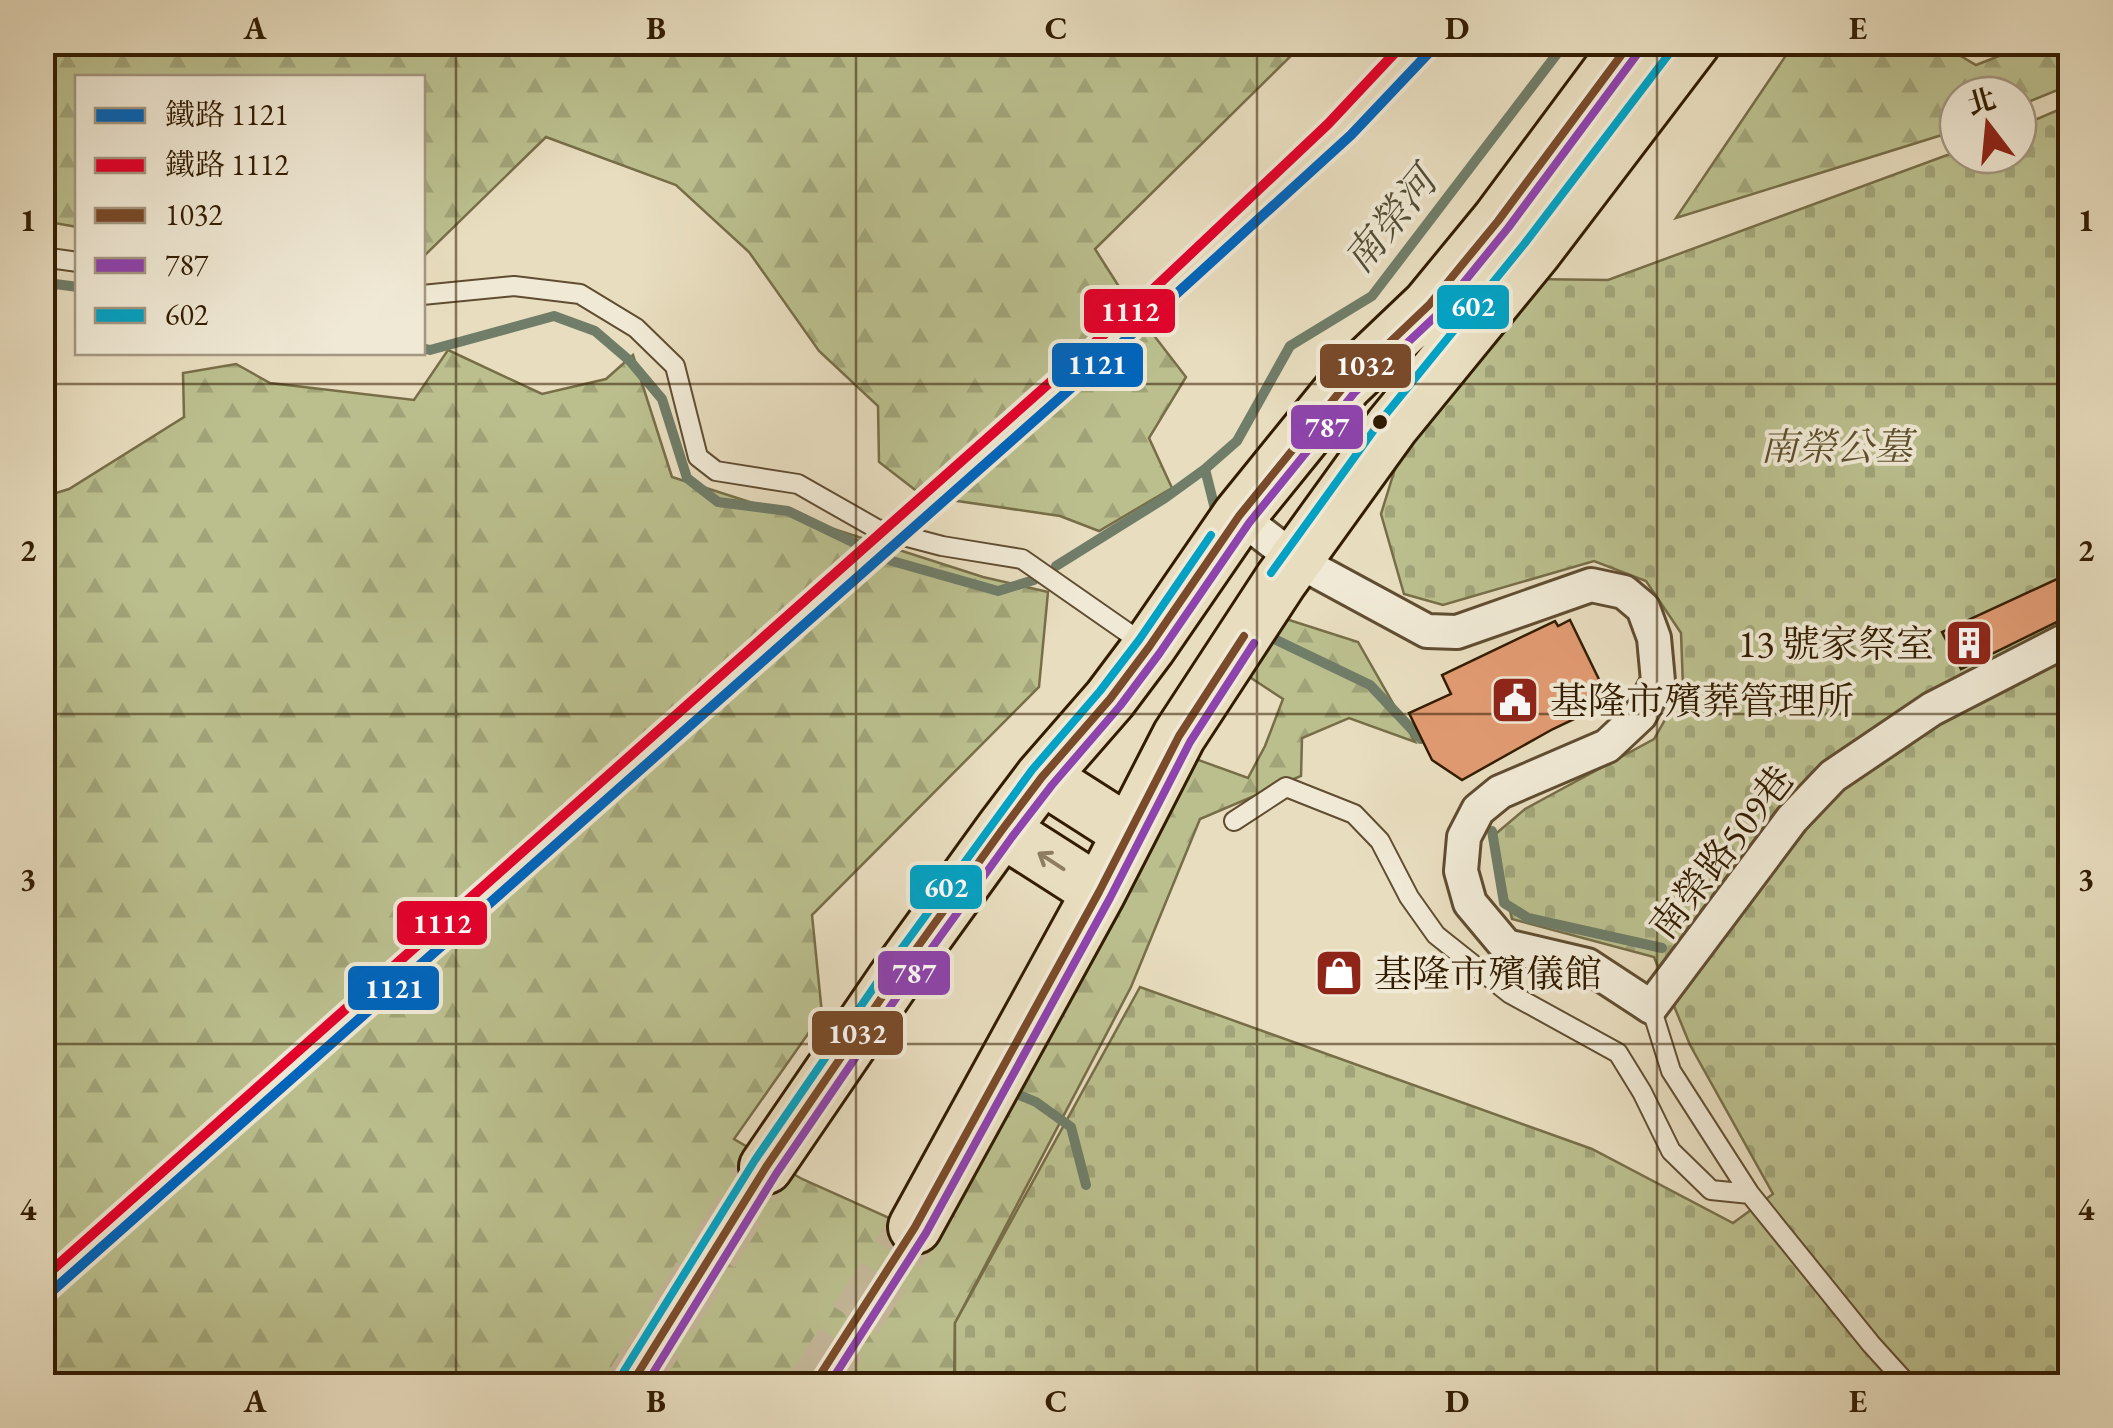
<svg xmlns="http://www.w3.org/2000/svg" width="2113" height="1428" font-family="'EB Garamond','Noto Serif TC',serif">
  <defs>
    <pattern id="forest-firs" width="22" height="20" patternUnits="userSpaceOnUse" patternTransform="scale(2.5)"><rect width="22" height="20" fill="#bbbf8e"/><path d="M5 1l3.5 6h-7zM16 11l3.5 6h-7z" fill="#a1a479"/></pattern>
    <pattern id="cemetery-stones" width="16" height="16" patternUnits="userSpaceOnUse" patternTransform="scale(2.5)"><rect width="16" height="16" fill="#bbbf8e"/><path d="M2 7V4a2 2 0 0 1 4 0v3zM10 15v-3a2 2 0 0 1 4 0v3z" fill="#a1a479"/></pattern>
  </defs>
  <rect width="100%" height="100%" fill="#e8ddbf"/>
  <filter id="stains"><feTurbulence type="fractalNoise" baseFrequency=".002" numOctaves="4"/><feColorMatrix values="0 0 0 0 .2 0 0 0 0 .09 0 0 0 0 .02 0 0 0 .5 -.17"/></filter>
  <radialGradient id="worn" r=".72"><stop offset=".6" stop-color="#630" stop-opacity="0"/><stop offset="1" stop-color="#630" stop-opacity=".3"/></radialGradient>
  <path fill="url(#forest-firs)" stroke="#776e48" stroke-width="2.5" d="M1795 42 1939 43 1976 65 2032 43H2070V85L2018 106V95H1958V130L1676 218Z
    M42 43 43 42 1304 43 1095 249 1132 307 1186 377 1149 438 1172 488 1099 531 1060 516 923 496 879 462 878 406 819 351 749 252 676 185 546 137 423 257 422 78H78L77 227 43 221Z
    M448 350 542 394 606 379 633 355 672 477 983 577 1048 592 1039 687 812 915 822 1014 734 1139 802 1179 938 1240 1193 758 1248 778 1265 746 1283 699 1245 674 1286 619 1358 642 1415 742 1349 718 1302 738 1301 776 1200 819 1131 987 955 1323 954 1385 43 1386V497L69 489 184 417 183 373 236 364 270 383 414 400Z"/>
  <path fill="url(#cemetery-stones)" stroke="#776e48" stroke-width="2.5" d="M2070 105V1385L955 1386V1323L1140 987 1592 1149 1733 1223 1773 1194 1690 1045 1654 957 1512 919 1492 837 1525 809 1654 739 1683 688 1681 633 1646 581 1594 561 1443 605 1404 594 1381 514 1398 459 1530 279 1608 280 1958 151V155H2018V127Z"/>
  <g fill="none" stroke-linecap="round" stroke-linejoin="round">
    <path stroke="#707d68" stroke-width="10" d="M42 299 55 284 78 287
      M422 348 430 350 554 316 595 331 630 361 662 399 687 478 718 502 788 511 892 561 998 591 1034 580
      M1217 517 1205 469 1237 441 1290 346 1372 296 1566 42
      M1056 566 1165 498 1205 469
      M1270 637 1370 685 1421 739
      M1492 831 1504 903 1528 918 1662 948
      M1012 1092 1036 1102 1071 1127 1086 1185"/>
  </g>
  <path fill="#e29b73" stroke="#331d02" stroke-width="2.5" d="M2070 573V618L2061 620 1961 669 1942 632Z
    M1570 620 1610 702 1553 729 1462 780 1432 760 1409 713 1451 694 1442 675 1555 621 1558 626Z"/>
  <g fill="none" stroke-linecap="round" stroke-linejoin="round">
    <path stroke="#c4b799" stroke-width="52" stroke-dasharray="52 26" stroke-linecap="butt" d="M630 1386 766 1167
      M813 1386 915 1227"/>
    <g stroke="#604d31" stroke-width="22">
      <path id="service" d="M42 257 78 262
        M422 295 514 286 580 294 636 328 675 366 698 457 716 471 798 484 877 529 942 546 1022 559 1144 644
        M1234 821 1286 787 1354 814 1380 841 1409 897 1436 935 1509 993 1618 1053 1642 1092 1671 1151 1711 1190 1750 1194
        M1651 1007 1671 1071 1750 1194 1871 1344 1909 1386"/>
    </g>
    <g stroke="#604d31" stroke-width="38">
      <path id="minor" d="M1239 516 1296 560 1427 631 1457 632 1591 585 1624 592 1643 608 1654 638 1658 681 1640 715 1607 746 1500 792 1478 810 1464 837 1461 871 1470 903 1506 946 1587 965 1651 1007 1792 819 1833 776 1932 709 2070 638"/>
    </g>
    <g stroke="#331d02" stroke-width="58">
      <path id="primary" d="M1042 777 1128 832
        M1002 830 1099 892
        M766 1167 893 981 1002 830 1042 777 1110 699 1149 647 1239 516 1346 384 1429 305 1498 221 1631 42
        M915 1227 1099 892 1179 736 1281 580 1392 426 1535 251 1694 42"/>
    </g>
    <use href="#service" stroke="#f0e9d5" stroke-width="18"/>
    <use href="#minor" stroke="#f0e9d5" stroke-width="32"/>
    <use href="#primary" stroke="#e8ddbf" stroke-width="52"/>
    <g stroke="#f0e9d5" stroke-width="15">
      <path id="bus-1" d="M630 1386 766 1167 893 981 1002 830 1042 777 1110 699 1149 647 1239 516 1346 384 1429 305 1498 221 1631 42
        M813 1386 915 1227 1099 892 1179 736 1244 636"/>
    </g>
    <g stroke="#f0e9d5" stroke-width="15">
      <path id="bus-2" d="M645 1386 776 1174 903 988 1012 837 1052 785 1120 706 1159 654 1249 523 1355 392 1439 313 1508 228 1641 49
        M828 1386 926 1233 1110 898 1190 742 1254 643"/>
    </g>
    <g stroke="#f0e9d5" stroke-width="15">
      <path id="bus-3" d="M1271 573 1382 419 1525 243 1678 42
        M619 1379 755 1160 883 974 1032 770 1100 691 1139 640 1211 535"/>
    </g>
    <use href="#bus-1" stroke="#7a4b2a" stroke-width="8"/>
    <use href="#bus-2" stroke="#8e44ad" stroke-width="8"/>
    <use href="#bus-3" stroke="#03a2c4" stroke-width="8"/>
    <g stroke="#f0e9d5" stroke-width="18">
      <path id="rail-1" d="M42 1300 1141 326 1351 135 1439 42"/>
    </g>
    <g stroke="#f0e9d5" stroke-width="18">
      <path id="rail-2" d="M42 1279 1128 313 1328 124 1405 42"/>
    </g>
    <use href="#rail-1" stroke="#0065bd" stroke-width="10"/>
    <use href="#rail-2" stroke="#e4002b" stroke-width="10"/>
  </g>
  <defs><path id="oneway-shaft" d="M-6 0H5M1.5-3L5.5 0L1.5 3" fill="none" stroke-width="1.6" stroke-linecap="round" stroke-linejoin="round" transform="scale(2.5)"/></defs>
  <use stroke="#8e7d60" href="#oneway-shaft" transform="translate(1051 861) rotate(-147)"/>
  <path fill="none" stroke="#331d02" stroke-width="2.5" stroke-opacity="0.55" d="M456 42V1386M856 42V1386M1257 42V1386M1657 42V1386M42 384H2070M42 714H2070M42 1044H2070"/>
  <defs>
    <g id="building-square" transform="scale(2.5)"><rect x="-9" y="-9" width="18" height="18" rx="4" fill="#8f2418" stroke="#f0e9d5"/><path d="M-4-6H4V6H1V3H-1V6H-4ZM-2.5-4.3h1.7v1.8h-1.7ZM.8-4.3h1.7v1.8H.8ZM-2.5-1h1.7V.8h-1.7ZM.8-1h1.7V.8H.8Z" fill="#fff"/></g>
    <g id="civic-square" transform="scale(2.5)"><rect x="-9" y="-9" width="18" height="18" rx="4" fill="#8f2418" stroke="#f0e9d5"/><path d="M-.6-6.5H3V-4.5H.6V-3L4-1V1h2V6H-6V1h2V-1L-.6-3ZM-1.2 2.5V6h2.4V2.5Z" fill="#fff"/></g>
    <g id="shop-square" transform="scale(2.5)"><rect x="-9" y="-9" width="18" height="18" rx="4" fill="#8f2418" stroke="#f0e9d5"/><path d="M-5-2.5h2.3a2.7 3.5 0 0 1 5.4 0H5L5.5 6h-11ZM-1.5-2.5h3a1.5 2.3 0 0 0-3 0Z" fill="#fff"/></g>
  </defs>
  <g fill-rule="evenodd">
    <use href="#building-square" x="1969" y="643"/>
    <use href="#civic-square" x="1515" y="700"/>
    <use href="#shop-square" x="1339" y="973"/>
  </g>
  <circle fill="#331d02" stroke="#f0e9d5" stroke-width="4" cx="1380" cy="422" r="9"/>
  <g text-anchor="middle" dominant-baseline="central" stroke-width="8" stroke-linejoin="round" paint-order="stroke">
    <g font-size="38" font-style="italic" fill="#5c4e2c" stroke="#f0e9d5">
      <text x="1836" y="446">南榮公墓</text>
    </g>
    <g font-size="38" fill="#331d02" stroke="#f0e9d5" text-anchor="start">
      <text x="1934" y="643" text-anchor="end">13 號家祭室</text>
      <text x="1550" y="700">基隆市殯葬管理所</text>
      <text x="1374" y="973">基隆市殯儀館</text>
    </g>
    <g font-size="38" fill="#331d02" stroke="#f0e9d5">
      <text transform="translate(1721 852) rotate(-52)">南榮路509巷</text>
    </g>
    <g font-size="40" font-style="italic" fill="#514d35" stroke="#f0e9d5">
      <text transform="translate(1390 220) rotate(-51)">南榮河</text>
    </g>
  </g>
  <g stroke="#f0e9d5" stroke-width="4">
    <rect x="1435" y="283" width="76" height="48" rx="10" fill="#03a2c4"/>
    <rect x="1082" y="287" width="95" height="48" rx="10" fill="#e4002b"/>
    <rect x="1050" y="341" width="95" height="48" rx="10" fill="#0065bd"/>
    <rect x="1318" y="342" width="95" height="48" rx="10" fill="#7a4b2a"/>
    <rect x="1289" y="403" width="76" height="48" rx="10" fill="#8e44ad"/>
    <rect x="908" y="863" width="76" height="48" rx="10" fill="#03a2c4"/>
    <rect x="395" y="899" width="94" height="48" rx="10" fill="#e4002b"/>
    <rect x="876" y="949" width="76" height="48" rx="10" fill="#8e44ad"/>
    <rect x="346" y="964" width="95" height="48" rx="10" fill="#0065bd"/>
    <rect x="810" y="1009" width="95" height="48" rx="10" fill="#7a4b2a"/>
  </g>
  <g font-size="28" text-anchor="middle" font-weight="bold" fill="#fff">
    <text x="1473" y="316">602</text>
    <text x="1130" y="321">1112</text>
    <text x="1097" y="374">1121</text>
    <text x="1365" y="375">1032</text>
    <text x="1327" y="437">787</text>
    <text x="946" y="897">602</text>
    <text x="442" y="933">1112</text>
    <text x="914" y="983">787</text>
    <text x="394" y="998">1121</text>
    <text x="857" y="1043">1032</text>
  </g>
  <rect width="2113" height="1428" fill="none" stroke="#e8ddbf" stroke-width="110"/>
  <rect x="75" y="75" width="350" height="280" fill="#f0e9d5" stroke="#a49781" stroke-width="2.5"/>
  <rect x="95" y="108" width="50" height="15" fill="#0065bd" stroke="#a49781" stroke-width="2.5"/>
  <text x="165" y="125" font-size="30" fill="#331d02">鐵路 1121</text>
  <rect x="95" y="158" width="50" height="15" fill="#e4002b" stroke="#a49781" stroke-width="2.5"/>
  <text x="165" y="175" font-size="30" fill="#331d02">鐵路 1112</text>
  <rect x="95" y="208" width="50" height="15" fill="#7a4b2a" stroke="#a49781" stroke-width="2.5"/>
  <text x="165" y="225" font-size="30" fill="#331d02">1032</text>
  <rect x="95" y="258" width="50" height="15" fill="#8e44ad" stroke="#a49781" stroke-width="2.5"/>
  <text x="165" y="275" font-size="30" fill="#331d02">787</text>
  <rect x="95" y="308" width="50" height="15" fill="#03a2c4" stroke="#a49781" stroke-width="2.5"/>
  <text x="165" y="325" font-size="30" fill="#331d02">602</text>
  <g transform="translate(1988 125) rotate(344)"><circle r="48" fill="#f0e9d5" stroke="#a49781" stroke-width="2.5"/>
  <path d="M0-8L18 38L0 25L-18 38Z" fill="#8f2418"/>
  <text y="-15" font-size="28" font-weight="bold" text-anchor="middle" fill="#331d02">北</text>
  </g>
  <rect x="55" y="55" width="2003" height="1318" fill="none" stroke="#331d02" stroke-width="4"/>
  <g font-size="32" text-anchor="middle" font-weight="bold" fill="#331d02">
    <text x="255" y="39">A</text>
    <text x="656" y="39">B</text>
    <text x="1056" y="39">C</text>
    <text x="1457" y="39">D</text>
    <text x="1858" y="39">E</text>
    <text x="28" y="231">1</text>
    <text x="2086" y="231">1</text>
    <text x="28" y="561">2</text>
    <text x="2086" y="561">2</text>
    <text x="28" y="890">3</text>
    <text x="2086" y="890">3</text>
    <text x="28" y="1220">4</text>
    <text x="2086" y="1220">4</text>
    <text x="255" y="1412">A</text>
    <text x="656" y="1412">B</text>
    <text x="1056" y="1412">C</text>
    <text x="1457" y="1412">D</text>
    <text x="1858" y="1412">E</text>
  </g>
  <rect width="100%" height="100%" filter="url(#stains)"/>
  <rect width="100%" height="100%" fill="url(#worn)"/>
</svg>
